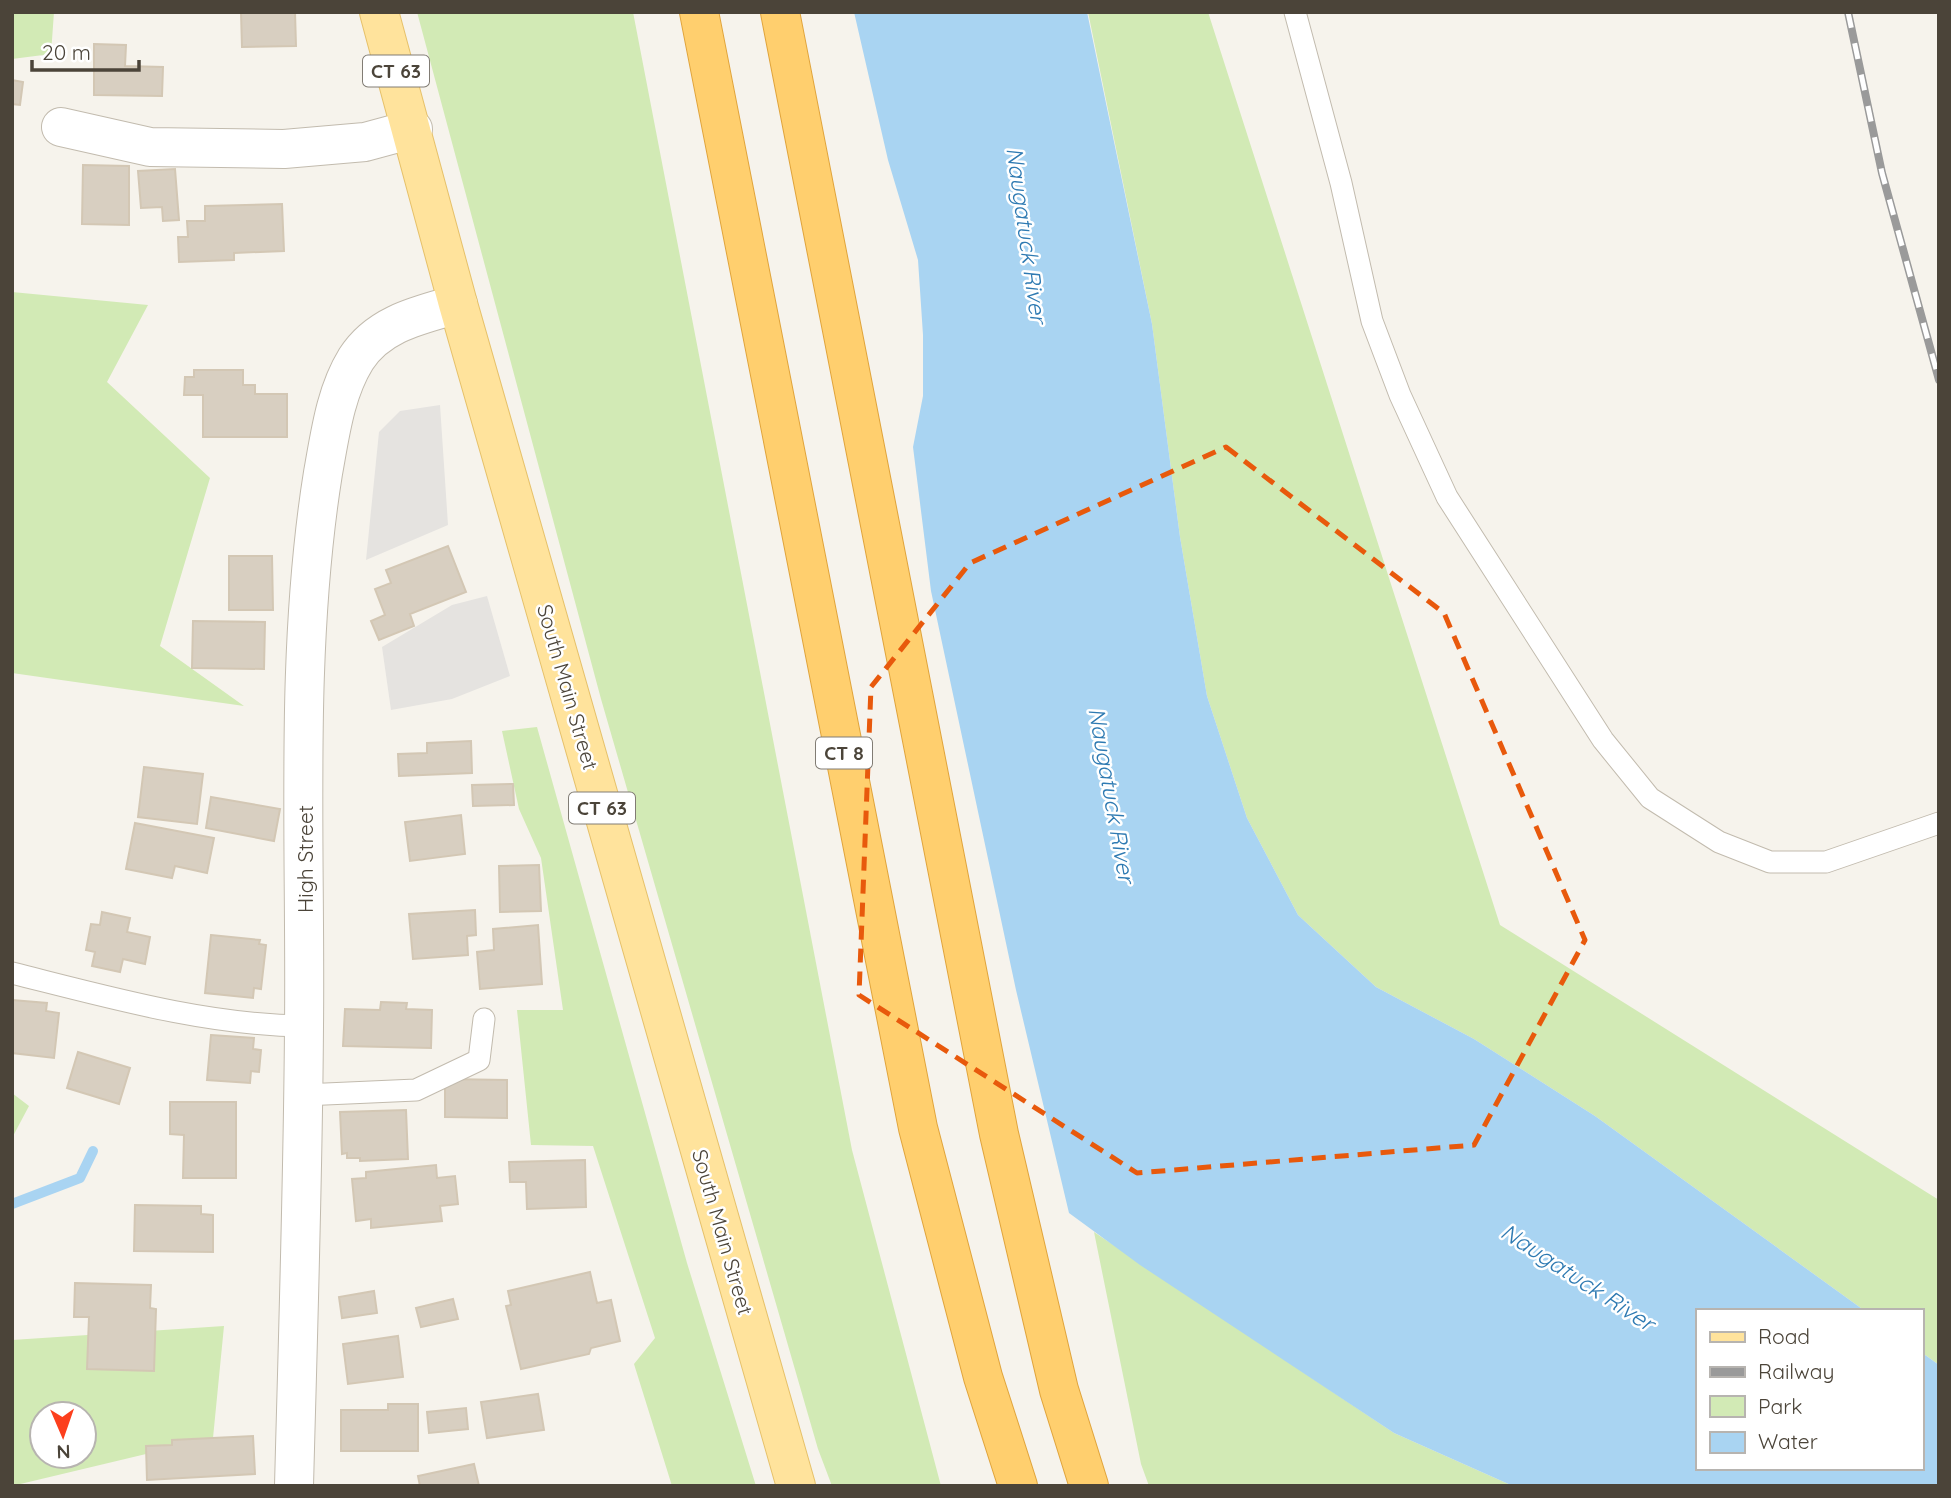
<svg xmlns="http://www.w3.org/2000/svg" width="1951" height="1498" font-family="Quicksand,sans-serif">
  <rect width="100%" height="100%" fill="#f6f3ec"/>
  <path fill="#d2eab5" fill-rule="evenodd" d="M12 12H54L51 54 12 59Z
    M417 12H633L852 1150 941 1486H832L818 1449 601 699Z
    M1088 12H1208L1500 925 1939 1200V1365L1921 1352V1311H1865L1595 1116 1474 1039 1376 987 1298 915 1247 818 1207 696 1180 537 1152 324Z
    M12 292 148 305 107 382 210 478 160 646 244 706 12 673Z
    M537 727 687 1263 756 1486H672L634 1364 655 1338 593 1146 531 1145 517 1010H563L541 858 519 809 502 731Z
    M12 1093 29 1106 12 1138Z
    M1094 1232 1394 1433 1513 1486H1149L1141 1464Z
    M224 1326 213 1438 12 1486V1340ZM42 1414H84V1456H42Z"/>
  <path fill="#e5e3e0" d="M440 405 448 525 366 560 379 432 400 411Z
    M487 596 510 676 452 699 391 710 382 647 452 605Z"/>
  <path fill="#a9d4f2" d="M854 12H1087L1152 324 1180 537 1207 696 1247 818 1298 915 1376 987 1474 1039 1595 1116 1865 1311H1697V1468H1921V1352L1939 1365V1486H1513L1394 1433 1140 1265 1069 1213 1016 990 931 591 913 447 923 396V335L918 260 888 160Z"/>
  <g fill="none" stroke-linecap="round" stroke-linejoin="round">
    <path stroke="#a9d4f2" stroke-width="10" d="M12 1204 80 1178 93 1151"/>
  </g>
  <path fill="#d8cfc1" stroke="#d3c7b4" stroke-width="2" d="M241 12H295L296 46 242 47Z
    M94 44 126 45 125 66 163 67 162 96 94 95Z
    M12 80 23 82 20 105 12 104Z
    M83 165 129 166V225L82 224Z
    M175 169 179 220 163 221 162 207 141 208 138 171Z
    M282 204 284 251 234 253V260L179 262 178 237H188L187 221H205V206Z
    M194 370H243V385H255V394H287V437H203V395H184L185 377H194Z
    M448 546 466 592 410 614 414 626 379 640 371 621 385 615 375 589 391 583 386 570Z
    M229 556H272L273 610H229Z
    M193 621 265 622 264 669 192 668Z
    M471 741 472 773 399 776 398 754 427 753V743Z
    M144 767 203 774 197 824 138 817Z
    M513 784 514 805 473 806 472 785Z
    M211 797 280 809 274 841 206 828Z
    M461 815 465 854 410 861 405 822Z
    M135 823 214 838 207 873 175 866 172 878 126 869Z
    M539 865 541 911 500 912 499 866Z
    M475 910 476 935 467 936 468 955 413 959 409 914Z
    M102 912 130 918 127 932 150 937 145 964 123 959 120 972 92 966 95 952 86 950 91 924 100 925Z
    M538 925 542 984 480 989 477 952 494 950 493 929Z
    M211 935 260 940 259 944 266 945 261 989 254 988 253 998 205 993Z
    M12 1000 47 1003 46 1011 59 1013 54 1058 12 1053Z
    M381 1002 407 1003 406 1009 432 1010 431 1048 343 1046 345 1009 380 1010Z
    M211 1035 254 1038 253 1049 261 1050 259 1072 251 1071 250 1083 207 1080Z
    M78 1052 130 1068 119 1104 67 1088Z
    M445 1079 507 1080V1118L445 1117Z
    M170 1102H236V1178H183L184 1135 170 1134Z
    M406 1110 408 1159 360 1161V1158H347V1153L342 1154 340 1112Z
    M585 1160 586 1207 527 1209 526 1182H510L509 1162Z
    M436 1165 437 1178 455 1176 458 1204 440 1206 442 1221 371 1228V1219L356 1221 352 1179 366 1178V1172Z
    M135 1205 201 1206V1214L213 1215V1252L134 1251Z
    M590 1272 597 1303 611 1300 620 1341 591 1348 589 1354 521 1369 506 1306 511 1305 508 1291Z
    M75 1283 151 1285 150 1308 156 1309 154 1371 87 1369 89 1317H74Z
    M374 1291 377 1313 342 1318 339 1297Z
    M453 1299 458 1319 421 1327 416 1308Z
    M398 1336 403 1377 348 1384 343 1344Z
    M538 1394 544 1430 487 1438 481 1402Z
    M388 1404H418V1451H341V1410H388Z
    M466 1408 468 1429 429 1433 427 1412Z
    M253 1436 255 1474 147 1480 146 1446 172 1445V1440Z
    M474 1464 479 1486H420L418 1476Z"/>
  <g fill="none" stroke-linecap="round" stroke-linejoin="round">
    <g stroke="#c2bbae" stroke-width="23">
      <path id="service" d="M1295 12 1341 183 1372 321 1400 395 1447 497 1603 740 1650 798 1719 842 1770 862H1826L1939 823
        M12 973C108 997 206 1025 304 1026
        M303 1095 416 1090 479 1060 484 1019"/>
    </g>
    <g stroke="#c2bbae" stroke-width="40">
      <path id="minor" d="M61 127 150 147 284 149 365 142 413 129"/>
    </g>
    <g stroke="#c2bbae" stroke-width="40">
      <path id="tertiary" d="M294 1486C298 1333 303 1179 304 1026 306 844 294 653 323 473 330 435 335 393 356 359 379 323 420 315 458 304"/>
    </g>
    <g stroke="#e6c16a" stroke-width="40">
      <path id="primary" d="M379 12 458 304 796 1486"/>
    </g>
    <g stroke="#e0a43c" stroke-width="40">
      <path id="motorway" d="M699 12 918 1128 983 1377 1018 1486
        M780 12 999 1134 1059 1390 1089 1486"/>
    </g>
    <use href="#service" stroke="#fff" stroke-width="21"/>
    <use href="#minor" stroke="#fff" stroke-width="38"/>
    <use href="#tertiary" stroke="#fff" stroke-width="38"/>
    <use href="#primary" stroke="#ffe39c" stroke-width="38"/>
    <use href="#motorway" stroke="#ffcf6e" stroke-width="38"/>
    <g stroke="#9a9a9a" stroke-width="8">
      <path id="rail" d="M1848 12 1882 173 1939 380"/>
    </g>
    <use href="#rail" stroke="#fff" stroke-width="5" stroke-dasharray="16" stroke-linecap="butt"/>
  </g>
  <path fill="none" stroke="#e8590c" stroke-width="5" stroke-dasharray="14 9" stroke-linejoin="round" d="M1226 447 1444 613 1585 940 1474 1145 1137 1173 859 995 871 687 970 563Z"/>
  <g text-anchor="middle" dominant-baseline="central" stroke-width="5" stroke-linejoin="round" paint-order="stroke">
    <g fill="#fff" stroke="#817c74" stroke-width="2">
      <rect x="363" y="55.5" width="66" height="31" rx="5"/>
      <rect x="816" y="737.5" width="56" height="31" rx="5"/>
      <rect x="569" y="792.5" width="66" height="31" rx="5"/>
    </g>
    <g font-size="19" font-weight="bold" fill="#4b4439">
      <text x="396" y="71">CT 63</text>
      <text x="844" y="753">CT 8</text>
      <text x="602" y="808">CT 63</text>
    </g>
    <g font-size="21" fill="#4b4439" stroke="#fff">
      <text transform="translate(568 687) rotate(74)">South Main Street</text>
      <text transform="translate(305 859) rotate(-90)">High Street</text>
      <text transform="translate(723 1232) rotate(74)">South Main Street</text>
    </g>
    <g font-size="23" font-style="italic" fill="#2e7ab2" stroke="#fff">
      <text transform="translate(1027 235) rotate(82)">Naugatuck River</text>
      <text transform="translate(1112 795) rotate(80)">Naugatuck River</text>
      <text transform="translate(1578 1277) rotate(33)">Naugatuck River</text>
    </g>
  </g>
  <rect width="1951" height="1498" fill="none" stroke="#4b4439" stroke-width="28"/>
  <rect x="1696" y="1309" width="228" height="161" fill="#ffffff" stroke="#b7b4b0" stroke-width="2"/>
  <rect x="1710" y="1332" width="35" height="10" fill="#ffe39c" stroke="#b7b4b0" stroke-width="2"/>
  <text x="1758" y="1344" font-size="21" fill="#4b4439">Road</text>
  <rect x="1710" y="1367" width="35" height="10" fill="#9a9a9a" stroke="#b7b4b0" stroke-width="2"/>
  <text x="1758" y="1379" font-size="21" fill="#4b4439">Railway</text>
  <rect x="1710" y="1396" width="35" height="21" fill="#d2eab5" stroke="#b7b4b0" stroke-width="2"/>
  <text x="1758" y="1414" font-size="21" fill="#4b4439">Park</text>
  <rect x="1710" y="1432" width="35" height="21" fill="#a9d4f2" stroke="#b7b4b0" stroke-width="2"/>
  <text x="1758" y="1449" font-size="21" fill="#4b4439">Water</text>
  <g transform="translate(63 1435) rotate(178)"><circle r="33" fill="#ffffff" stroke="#b7b4b0" stroke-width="2"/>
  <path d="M0-5L12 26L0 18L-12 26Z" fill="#fc3f1d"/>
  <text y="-10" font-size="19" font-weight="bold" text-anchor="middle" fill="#4b4439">N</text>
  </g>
  <path d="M32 60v10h107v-10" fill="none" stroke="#4b4439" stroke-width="3.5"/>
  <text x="42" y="60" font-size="21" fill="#4b4439" stroke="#ffffff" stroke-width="5" paint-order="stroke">20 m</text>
</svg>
